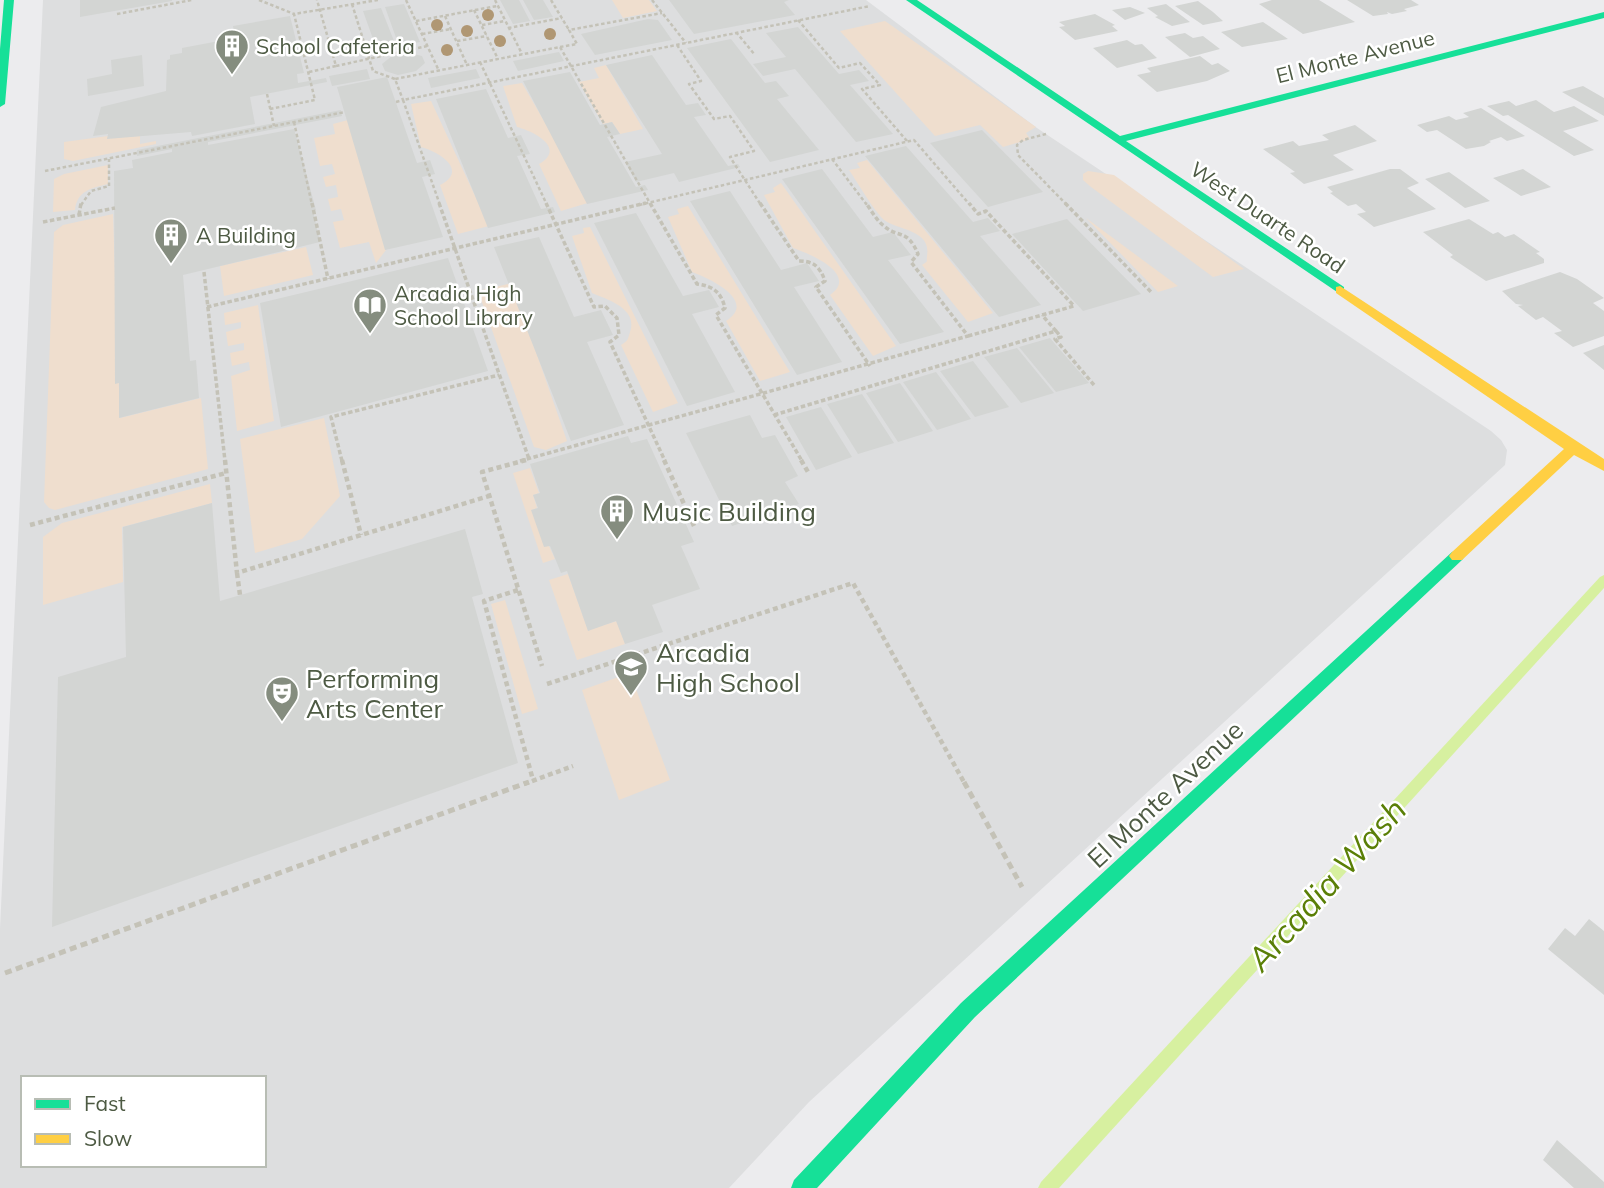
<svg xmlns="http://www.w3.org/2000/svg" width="1604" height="1188" font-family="Mulish,sans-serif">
  <rect width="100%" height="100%" fill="#ececee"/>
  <path fill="#dddedf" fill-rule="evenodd" d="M43 0H866L1037 128 1491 431 1501 440 1507 450 1505 465 809 1102 729 1188H0V929ZM23 1078H264V1165H23Z"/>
  <path fill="#efdece" d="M612 0H649L657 11 623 18Z
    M885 21 1036 127 1026 133 1030 139 1003 147 980 125 935 136 840 31Z
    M606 65 643 129 620 134 612 122 603 124 579 82 599 78 594 68Z
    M522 83 591 202 561 211 539 164C567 148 533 131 517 127L503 86Z
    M431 101 489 226 458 234 440 185C469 170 439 152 421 147L411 104Z
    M348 120 386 250 376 263 369 242 340 248 333 222 344 220 341 209 331 211 328 199 338 197 336 185 326 187 323 177 335 174 332 164 320 166 314 138 335 134 333 124Z
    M108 136V138L140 136V144L156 141V144L73 161 64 159V142Z
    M867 160 993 313 968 322 922 265C929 260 926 263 927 256 932 227 892 231 881 217 869 203 860 186 849 170L860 168 857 163Z
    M108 165V184C91 188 77 191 75 210L53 212 54 179 64 174Z
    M1088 171 1114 175 1244 269 1213 277 1091 187 1083 180V174Z
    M781 183 896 346 873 356 830 295C860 274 808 253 793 248L764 195 775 192 773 188Z
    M688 206 790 372 760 381 726 321C758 301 709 278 692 272L668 217 679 214 677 209Z
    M113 214 120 418 201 398 208 469 55 510 49 508 44 502 54 232 63 225Z
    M1086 218 1178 286 1158 292Z
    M590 227 678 403 653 412 621 345C628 341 628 339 630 332 638 309 609 300 592 293L572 236 584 233 583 228Z
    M306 247 313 275 224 296 220 266Z
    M512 283 567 441 546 450 534 447 478 291Z
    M258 305 274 421 237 431 231 376 250 370 249 362 232 366 230 353 244 350V343L228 346 226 332 241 328V322L225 325 224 313Z
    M324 418 340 496 302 539 255 553 240 439Z
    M530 468 539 493 533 495 537 508 532 510 555 559 543 563 513 473Z
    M210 484 212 503 122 527 123 582 43 605V537L62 523Z
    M568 574 588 630 617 621 625 644 577 660 549 580Z
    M505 600 538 709 522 714 491 604Z
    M630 673 670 780 619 800 582 690Z"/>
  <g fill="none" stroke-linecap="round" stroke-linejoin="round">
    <path fill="#d7f0a0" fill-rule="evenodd" d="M1604 575V588L1059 1188H1038L1041 1182 1600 577Z"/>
  </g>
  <path fill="#d3d5d3" d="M80 0H172V1L80 17Z
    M500 0H519L530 21 513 24Z
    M523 0H543L553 17 534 20Z
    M669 0H789L784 2 795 15 694 34Z
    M1272 0H1319L1355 22 1303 34 1259 4Z
    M1347 0H1411L1419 5 1404 9 1407 11 1392 14 1387 12 1388 14 1373 16Z
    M1198 1 1213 12 1223 21 1203 25 1175 6Z
    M404 4 420 42 399 46 385 7Z
    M1166 4 1190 22 1172 26 1155 17 1158 16 1147 8Z
    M1130 7 1145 13 1125 20 1112 10Z
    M381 8 396 46 377 50 363 11Z
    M1095 14 1115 25 1112 26 1118 31 1075 40 1059 27 1065 26 1059 22Z
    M290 16 304 73 297 74 298 83 326 78 327 82 250 97 255 124 192 136 191 132 107 139 108 134 93 136 101 107 166 91 167 60 170 59V55L182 53V48L235 38 233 26Z
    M648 19 658 20 672 40 595 55 581 34Z
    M1263 22 1288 39 1242 47 1221 32Z
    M798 27 839 74 859 70 869 81 850 85 893 134 856 142 795 69 763 76 753 64 786 57 766 33Z
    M1185 33 1193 38 1203 36 1220 49 1190 57 1165 37Z
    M731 39 765 83 776 81 789 96 777 99 819 150 770 162 687 48Z
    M1127 40 1135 45 1142 44 1157 58 1117 68 1093 48Z
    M559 52 564 61 518 71 513 61Z
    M409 53 422 56 425 63 416 71 398 75 385 71 382 64 392 56Z
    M142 55 144 86 88 96 87 79 112 74 111 60Z
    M652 55 686 105 698 103 706 115 694 117 728 166 738 164 740 167 679 182 674 173 636 182 625 162 662 154 606 65Z
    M1200 56 1212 65 1218 63 1230 71 1207 81 1157 92 1137 75 1151 72 1147 68Z
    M367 69 370 79 332 86 329 76Z
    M476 69 480 78 431 88 428 78Z
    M570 72 600 125 612 122 620 134 607 137 636 187 645 185 648 190 587 204 523 81Z
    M387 77 417 163 430 160 435 174 422 177 443 237 385 250 337 87Z
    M1583 86 1604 98V116L1562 92Z
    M486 89 508 138 521 135 530 154 517 156 541 209 553 207 555 212 488 228 436 99Z
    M1536 100 1554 112 1574 106 1599 121 1563 131 1594 150 1574 156 1508 115 1503 116 1487 106 1509 101 1516 106Z
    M1481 108 1525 136 1507 141 1501 137 1489 141 1491 142 1484 146 1466 149 1437 130 1427 132 1417 125 1449 116 1456 120 1469 117 1463 113Z
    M341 110 342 116 208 142V145L294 129 316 210 313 211 320 242 183 275 190 361 196 360 199 398 119 418V383L115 384 114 171 133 168 132 160 172 152V149L137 156V150Z
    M1355 125 1377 141 1333 155 1354 170 1304 184 1290 173 1295 172 1263 149 1293 141 1299 146 1329 140 1322 135Z
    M982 130 1043 192 988 207 930 143Z
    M906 146 973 222 988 218 1000 231 980 236 1041 305 999 317 865 156Z
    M822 169 873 237 893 232 911 255 888 260 944 332 900 344 782 179Z
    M1390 169H1400L1419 183 1407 188 1436 209 1374 227 1357 214 1366 212 1356 204 1348 206 1330 193 1333 192 1327 187Z
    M1523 169 1551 187 1521 196 1493 178Z
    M1449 172 1490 201 1465 208 1425 179Z
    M730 191 781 270 807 263 819 281 794 287 842 362 797 375 690 201Z
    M636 213 683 296 709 290 719 307 692 314 735 392 687 406 594 223Z
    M1067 219 1141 294 1083 311 1012 234Z
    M1469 219 1493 234 1498 232 1505 237 1514 234 1540 252 1536 253 1544 259V263L1486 281 1450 257 1453 255 1423 232Z
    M539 237 574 317 601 310 613 335 587 342 624 425 571 441 494 247Z
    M448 258 488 371 281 427 260 303Z
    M1560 272 1577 279 1604 298 1593 303 1604 311V336L1573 347 1554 333 1562 331 1543 317 1536 320 1518 306 1523 305 1516 304 1502 291Z
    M1050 338 1055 344 1089 383 1056 392 1019 347Z
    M1604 345V370L1583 353Z
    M1017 348 1054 393 1021 403 984 357Z
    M973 361 979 369 1009 407 975 417 940 371Z
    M936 372 971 419 937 430 903 382Z
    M900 383 933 431 898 442 866 393Z
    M862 394 894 443 858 454 827 404Z
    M821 407 852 457 816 470 786 417Z
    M750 415 762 438 775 435 798 476 785 482 799 504 732 526 686 433Z
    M628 436 631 443 647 439 694 542 681 546 700 589 652 605 663 632 625 644 616 621 588 631 567 571 561 573 550 546 544 547 531 510 538 508 533 495 540 493 530 464Z
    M212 503 220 601 465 529 483 594 472 597 518 763 52 927 58 677 126 657 123 527Z
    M1589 919 1604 931V995L1548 949 1565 928 1575 936Z
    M1557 1140 1604 1182V1188H1574L1543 1160Z"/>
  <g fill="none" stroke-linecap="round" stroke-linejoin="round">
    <path stroke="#c4c2b7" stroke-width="2.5" stroke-dasharray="3.5 2.5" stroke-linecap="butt" d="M259 0 294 14
      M406 0 439 71
      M495 0 522 54
      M551 0 569 30
      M652 0 686 43
      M352 4 373 71 395 79
      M474 10 498 59
      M117 14 192 0
      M445 16 467 65
      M798 20 839 68 860 63 880 85 862 89 907 141
      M416 21 497 6
      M482 25 505 21
      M508 28 562 18
      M736 32 755 55
      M422 34 451 29
      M457 41 487 36
      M677 45 701 81 689 84 714 119 730 116 754 151 730 157 761 205
      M560 47 577 44 569 30 662 13
      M480 62 547 205
      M336 66 427 46
      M309 72 336 66 317 0
      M267 94 274 126
      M396 102 403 100 395 79 560 47 651 205
      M270 109 315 100 294 14 378 0
      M294 122 312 205
      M1046 134 1023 140 1017 145 1018 155 1067 205
      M832 159 867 205
      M45 171 345 112
      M81 205 91 191 109 186V159
      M440 205 403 100 870 6
      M639 205 914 140 970 205"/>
    <path stroke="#c4c2b7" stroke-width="3.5" stroke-dasharray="4.5 2.5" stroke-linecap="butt" d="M312 203 328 279
      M439 203 529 459
      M546 203 594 307 605 306 617 318 619 335 610 342 665 461
      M650 203 697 284C713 286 721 292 725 308L716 315 802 461
      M760 203 799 261C814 261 820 267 825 281L816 287 870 366
      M1065 203 1152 293
      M79 215 81 203
      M43 222 115 208
      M204 272 225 461
      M207 307 646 203
      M1056 331 1061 337 1055 339 1094 385
      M968 336 1074 306 986 211 978 214 969 203
      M774 415 1056 331 1042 315
      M342 461 331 417 499 375
      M520 461 968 336 911 262 918 254C907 228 899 239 884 226 877 221 871 210 866 203"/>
    <path stroke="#c4c2b7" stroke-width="4.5" stroke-dasharray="5 3.5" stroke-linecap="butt" d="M225 460 237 573 489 496
      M342 460 361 535
      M526 460 482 472 542 666
      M664 460 694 526
      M801 460 808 472
      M30 525 226 473
      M237 573 240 595
      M518 590 484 601 533 780
      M547 684 853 583 965 784
      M524 784 573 766"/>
    <path stroke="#c4c2b7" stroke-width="5" stroke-dasharray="7 4.5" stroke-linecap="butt" d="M964 782 1022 887
      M5 973 529 782"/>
    <path fill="#16e098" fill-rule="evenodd" d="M4 0H14L5 104 0 107V49Z
      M906 0H917L1120 136 1604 12V18L1126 141 1344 287V293L1340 294Z
      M1457 550 1462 552 1465 556 1462 560 975 1017 817 1188H791L794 1180 961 1003 1452 552Z"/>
    <path fill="#ffcf43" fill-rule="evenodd" d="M1340 286 1604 459V471L1574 455 1462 560H1452L1449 556 1452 552 1564 449 1336 293V287Z"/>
  </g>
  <g fill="#b09773">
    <circle cx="488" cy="15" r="6"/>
    <circle cx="437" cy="25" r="6"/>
    <circle cx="467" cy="31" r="6"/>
    <circle cx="550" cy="34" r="6"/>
    <circle cx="500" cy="41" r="6"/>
    <circle cx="447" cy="50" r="6"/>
  </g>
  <defs>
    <g id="building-pin" transform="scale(1.75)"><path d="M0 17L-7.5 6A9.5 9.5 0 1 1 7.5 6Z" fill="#858d7f" stroke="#fff"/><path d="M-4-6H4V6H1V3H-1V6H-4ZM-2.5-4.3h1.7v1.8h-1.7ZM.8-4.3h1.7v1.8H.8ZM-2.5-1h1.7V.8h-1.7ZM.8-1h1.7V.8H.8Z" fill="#fff"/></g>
    <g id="library-pin" transform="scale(1.75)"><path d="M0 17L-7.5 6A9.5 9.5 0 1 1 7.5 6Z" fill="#858d7f" stroke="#fff"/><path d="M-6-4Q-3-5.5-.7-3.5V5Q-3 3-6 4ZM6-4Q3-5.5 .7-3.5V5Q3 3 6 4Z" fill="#fff"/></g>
    <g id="school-pin" transform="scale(1.75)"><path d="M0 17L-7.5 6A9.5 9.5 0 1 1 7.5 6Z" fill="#858d7f" stroke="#fff"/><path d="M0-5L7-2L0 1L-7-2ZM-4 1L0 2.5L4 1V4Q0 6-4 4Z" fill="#fff"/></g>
    <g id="theatre-pin" transform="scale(1.75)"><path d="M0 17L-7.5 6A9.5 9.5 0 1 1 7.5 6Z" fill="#858d7f" stroke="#fff"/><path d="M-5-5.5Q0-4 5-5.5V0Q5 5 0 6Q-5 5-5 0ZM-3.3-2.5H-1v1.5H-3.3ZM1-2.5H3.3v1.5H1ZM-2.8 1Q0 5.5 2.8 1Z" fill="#fff"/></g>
  </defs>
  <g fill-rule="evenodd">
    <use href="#building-pin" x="232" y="46"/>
    <use href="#building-pin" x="171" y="235"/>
    <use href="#library-pin" x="370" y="305"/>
    <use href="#building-pin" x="617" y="511"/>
    <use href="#school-pin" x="631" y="667"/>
    <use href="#theatre-pin" x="282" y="693"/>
  </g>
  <g text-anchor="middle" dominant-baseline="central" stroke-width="5" stroke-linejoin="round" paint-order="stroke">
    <g font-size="21" fill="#4d5a43" stroke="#fff" text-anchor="start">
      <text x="256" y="46">School Cafeteria</text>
      <text x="196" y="235">A Building</text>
      <text x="394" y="293">Arcadia High<tspan x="394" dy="24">School Library</tspan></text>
    </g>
    <g font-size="21" fill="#4d5a43" stroke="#fff">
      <text transform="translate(1355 56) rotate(-14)">El Monte Avenue</text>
      <text transform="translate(1268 217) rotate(34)">West Duarte Road</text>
    </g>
    <g font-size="26" fill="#4d5a43" stroke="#fff" text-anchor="start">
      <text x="642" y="511">Music Building</text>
      <text x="656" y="652">Arcadia<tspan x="656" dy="30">High School</tspan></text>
      <text x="306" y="678">Performing<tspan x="306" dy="30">Arts Center</tspan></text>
    </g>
    <g font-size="26" fill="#4d5a43" stroke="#fff">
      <text transform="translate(1165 794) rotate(-43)">El Monte Avenue</text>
    </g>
    <g font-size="33" font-style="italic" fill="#5a7f06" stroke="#fff">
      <text transform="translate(1326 884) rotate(-48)">Arcadia Wash</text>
    </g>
  </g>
  <rect x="21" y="1076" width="245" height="91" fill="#ffffff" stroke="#b8bdb4" stroke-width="2"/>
  <rect x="35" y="1099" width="35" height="10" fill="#16e098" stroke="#b8bdb4" stroke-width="2"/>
  <text x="84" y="1111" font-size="21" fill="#4d5a43">Fast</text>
  <rect x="35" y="1134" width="35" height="10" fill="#ffcf43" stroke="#b8bdb4" stroke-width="2"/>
  <text x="84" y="1146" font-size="21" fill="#4d5a43">Slow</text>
</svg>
